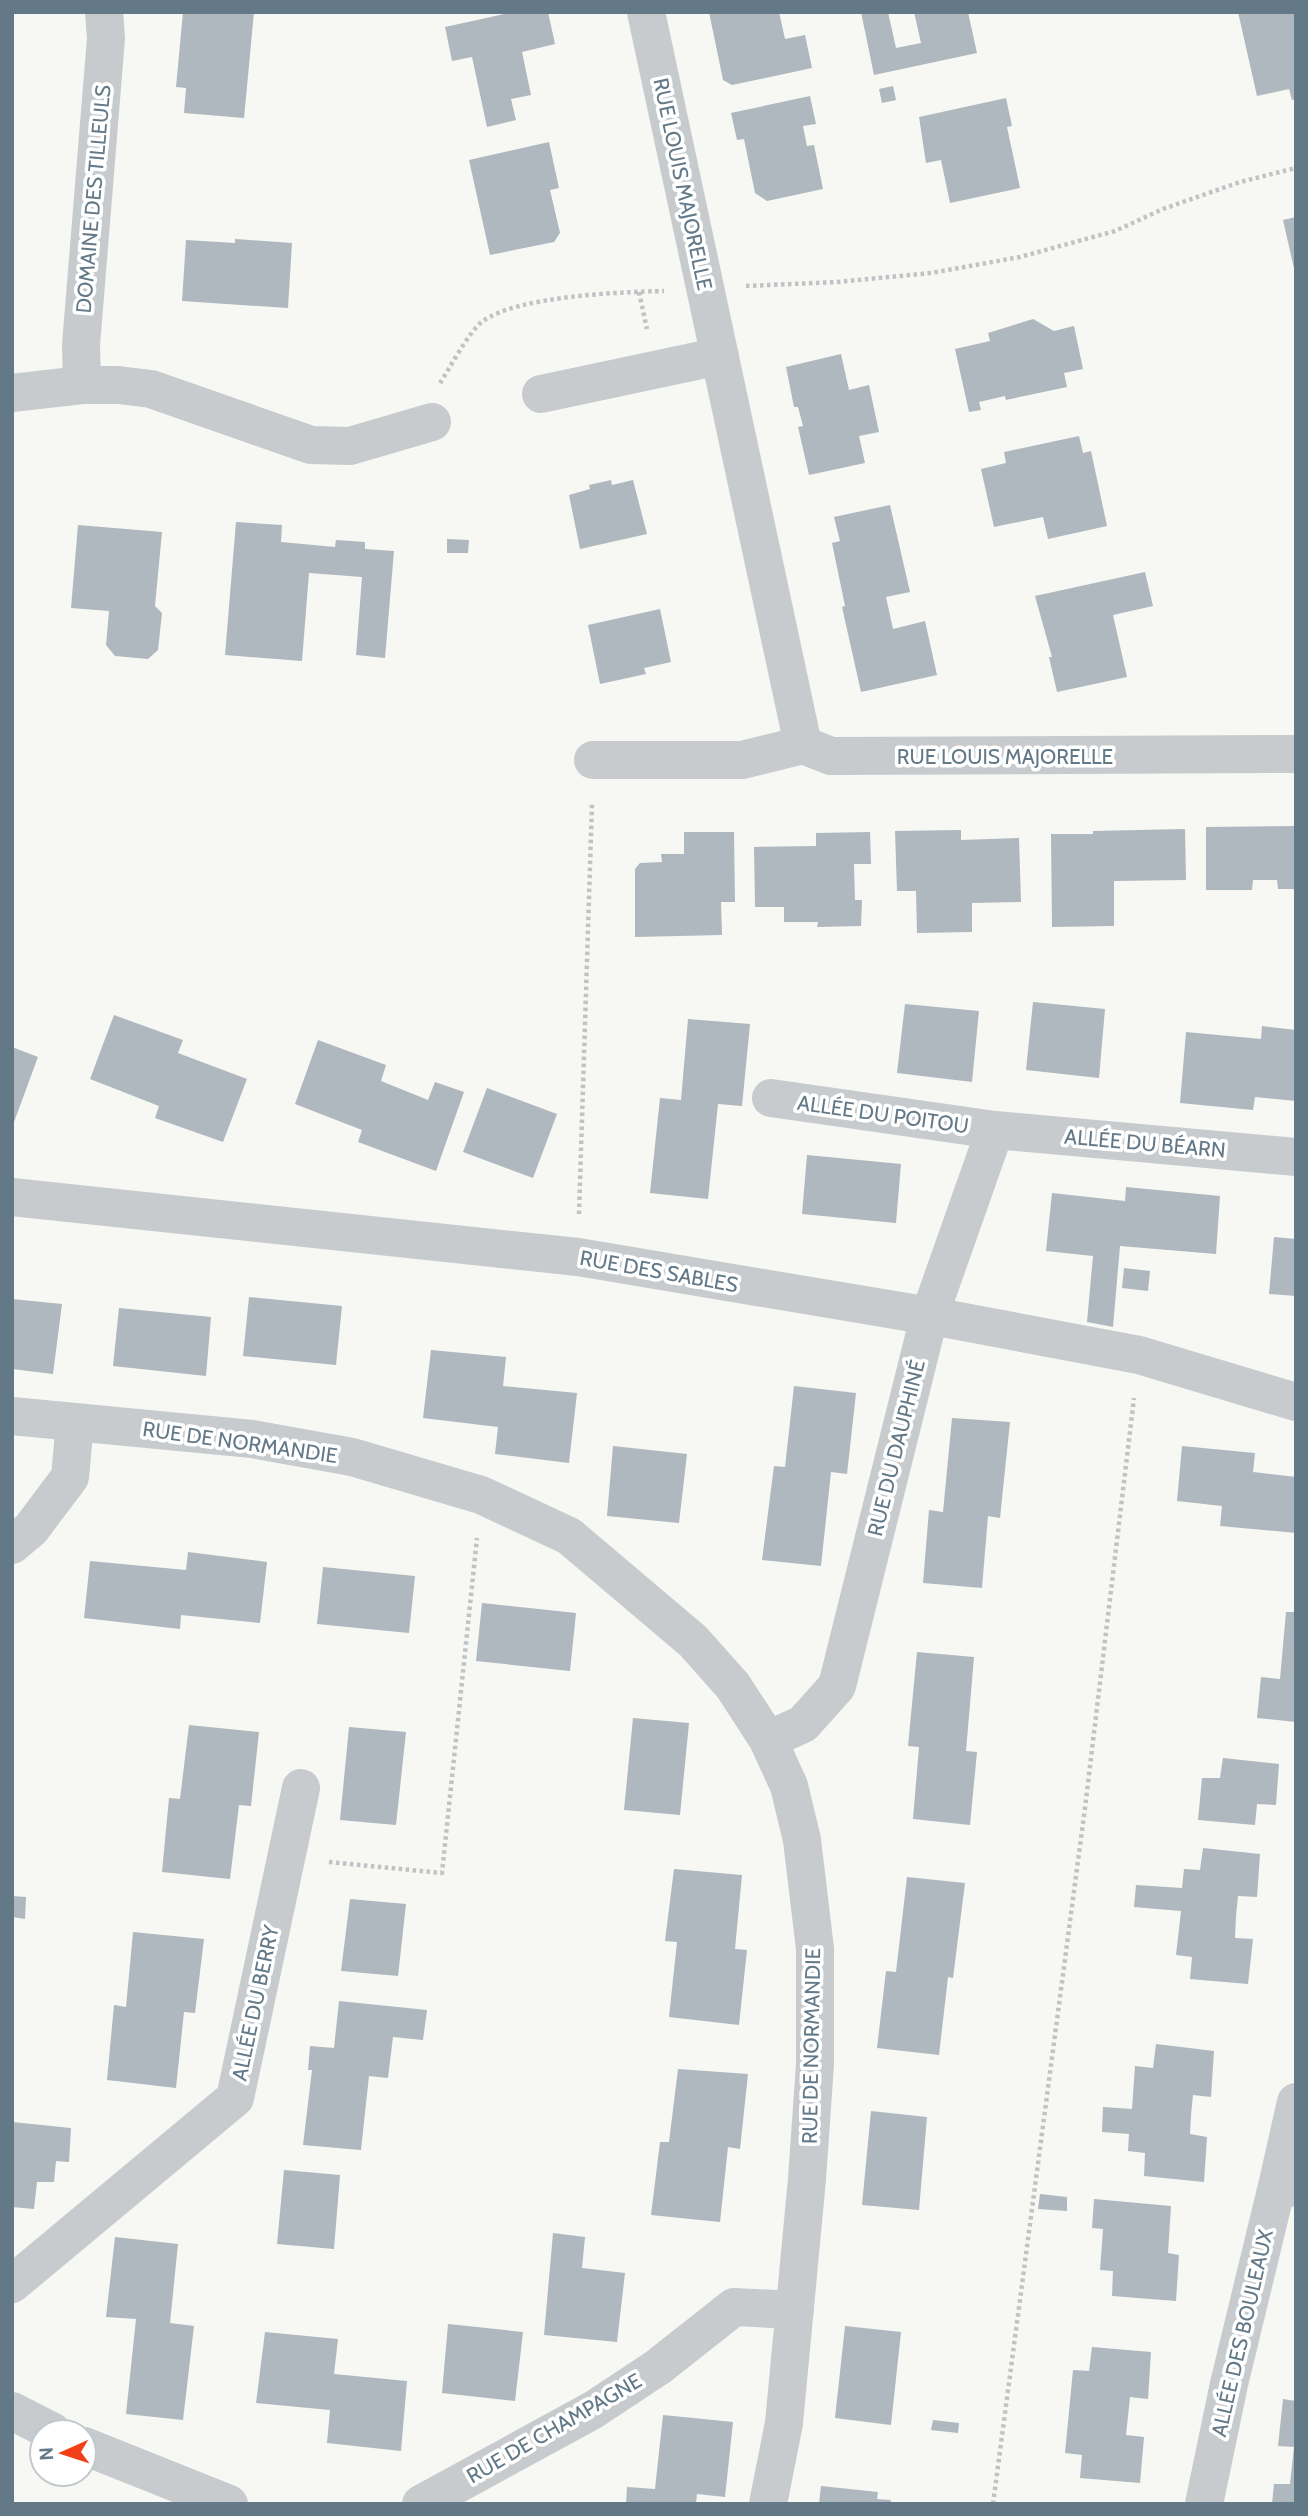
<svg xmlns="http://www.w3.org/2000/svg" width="1308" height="2516" font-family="Cabin,sans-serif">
  <rect width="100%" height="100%" fill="#f7f7f4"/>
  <path fill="#afb8be" d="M183 12H254L244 118 184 113 186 88 176 87Z
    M514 12H548L555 44 522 52 531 95 511 99 516 120 487 127 472 57 452 61 445 27Z
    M709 12H779L785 39 805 35 812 68 732 85 723 80Z
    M861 12H888L896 48 921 43 914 12H968L977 53 874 75Z
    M1238 12H1296V99L1292 100 1289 89 1257 96Z
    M893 86 896 100 882 103 879 89Z
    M810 96 816 124 803 126 807 146 814 145 823 189 767 201 755 193 744 139 737 140 731 113Z
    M1006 98 1012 126 1007 127 1020 188 950 203 941 160 926 163 919 117Z
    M549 142 559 188 550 190 560 233 554 242 490 255 469 160Z
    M1296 217V273H1295L1283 220Z
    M235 239 292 243 288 308 182 301 186 240 235 243Z
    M1033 319 1054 331 1074 326 1083 369 1064 373 1067 387 1006 400 1005 396 979 402 981 410 969 412 955 349 990 341 988 333Z
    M841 354 849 390 869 385 879 432 859 436 865 463 809 475 798 427 803 426 798 407H794L786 367Z
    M1079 436 1083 453 1091 451 1107 526 1048 539 1043 517 994 527 981 469 1006 463 1004 452Z
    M611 480 612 485 633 480 647 534 580 549 569 495 590 489 589 485Z
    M890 505 910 592 886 597 893 629 925 621 937 675 861 692 842 607 845 606 832 543 840 541 834 517Z
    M236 522 282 525 281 542 335 547 336 540 365 542V549L394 551 385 658 356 655 362 577 309 573 302 661 225 655Z
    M78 525 162 532 155 606 162 613 158 650 148 659 115 656 106 645 109 611 71 608Z
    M447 539 469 540 468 553H447Z
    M1145 572 1153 606 1113 615 1127 677 1057 692 1049 657H1052L1035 596Z
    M660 609 671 662 644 668 646 674 600 684 588 625Z
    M1296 826V889H1278L1277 880H1253L1252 890H1206V827Z
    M1185 829 1186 880 1114 881V926L1052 927 1051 834H1093V831Z
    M961 830V840L1019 838 1021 902 972 903V932L917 933 916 891H897L895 831Z
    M684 832H734L735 902H721L722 935 635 937V869L640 863 662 862 661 854H684Z
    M870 832 871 864H854L855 900H862L861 926 817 927 818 922H784V907H755L754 847 816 846V833Z
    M1033 1002 1105 1009 1099 1078 1026 1070Z
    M905 1004 979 1011 972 1082 897 1073Z
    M114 1015 183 1040 178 1053 247 1079 223 1142 155 1118 159 1106 90 1079Z
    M688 1019 750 1024 742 1106 718 1104 708 1199 650 1193 660 1098 681 1100Z
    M1262 1026 1296 1030V1101L1255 1097 1253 1110 1180 1103 1186 1032 1261 1039Z
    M318 1040 386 1065 381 1081 428 1100 435 1082 464 1092 436 1171 358 1142 362 1130 295 1104Z
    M12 1047 38 1057 14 1122 12 1121Z
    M487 1088 557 1114 533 1178 463 1152Z
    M807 1155 901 1164 896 1223 802 1214Z
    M1126 1187 1220 1196 1216 1254 1120 1246 1113 1327 1087 1322 1093 1256 1046 1251 1052 1193 1125 1201Z
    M1274 1237 1296 1239V1296L1269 1294Z
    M1124 1268 1150 1271 1148 1291 1122 1288Z
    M249 1297 342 1306 336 1365 243 1356Z
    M12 1299 62 1304 53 1374 12 1369Z
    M119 1308 211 1317 206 1376 113 1366Z
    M431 1350 506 1357 503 1386 577 1393 569 1463 495 1454 498 1427 423 1418Z
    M794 1386 856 1393 847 1474 831 1472 821 1566 762 1560 774 1466 785 1467Z
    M952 1418 1010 1422 1000 1518 988 1516 982 1588 923 1583 929 1510 943 1512Z
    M613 1446 687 1454 679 1523 607 1516Z
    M1182 1446 1255 1453 1253 1472 1296 1477V1533L1220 1526 1222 1506 1177 1501Z
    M188 1552 267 1562 260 1623 181 1615 180 1629 84 1618 90 1561 186 1570Z
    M323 1567 415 1576 409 1633 317 1624Z
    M482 1603 576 1613 570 1671 476 1661Z
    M1286 1612H1296V1722L1257 1718 1261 1677 1280 1679Z
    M917 1652 974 1657 966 1751 977 1752 970 1825 913 1819 919 1747 908 1746Z
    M633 1718 689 1723 680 1815 624 1810Z
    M189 1725 259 1732 251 1806 239 1805 230 1879 162 1872 169 1798 180 1799Z
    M349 1727 406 1732 396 1825 340 1820Z
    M1223 1758 1279 1764 1276 1805 1257 1804 1255 1825 1198 1820 1202 1778H1220Z
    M1203 1848 1260 1854 1257 1897 1238 1896 1236 1916 1235 1938 1253 1939 1248 1984 1190 1979 1192 1957 1176 1955 1181 1911 1134 1907 1136 1885 1182 1888 1184 1869 1200 1870Z
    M674 1869 742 1875 735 1949 747 1950 739 2025 669 2017 677 1942 665 1941Z
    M907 1877 965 1883 953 1978 948 1977 939 2055 877 2048 886 1971 896 1972Z
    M12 1896 26 1897 25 1919 12 1917Z
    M350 1899 406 1904 398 1976 341 1971Z
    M133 1932 204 1939 195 2013 184 2012 176 2088 107 2080 114 2005 126 2007Z
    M339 2001 427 2010 423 2040 393 2037 388 2078 369 2076 361 2150 303 2145 312 2070H308L310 2046 334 2048Z
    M1156 2044 1214 2051 1211 2097 1193 2095 1191 2115 1190 2134 1207 2137 1204 2182 1144 2176 1145 2153 1128 2151 1129 2134 1102 2132 1103 2107 1132 2109 1135 2066 1153 2068Z
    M678 2069 748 2074 740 2149 728 2147 720 2222 651 2215 660 2142H669Z
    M871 2111 927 2117 919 2210 862 2205Z
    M12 2122 71 2128 69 2162 56 2161 54 2182H37L34 2209 12 2207Z
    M284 2170 340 2175 334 2249 277 2244Z
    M1040 2194 1067 2197V2211L1038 2209Z
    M1094 2199 1171 2206 1168 2253 1179 2255 1176 2301 1112 2296 1113 2271 1100 2270 1103 2229 1092 2228Z
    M553 2233 585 2237 582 2268 625 2273 617 2342 544 2335Z
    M115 2237 178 2244 170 2323 194 2326 183 2420 126 2414 136 2319 106 2317Z
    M448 2324 523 2332 515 2401 442 2393Z
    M845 2326 901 2332 891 2425 835 2418Z
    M265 2332 338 2339 334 2374 407 2381 401 2451 327 2443 330 2410 256 2403Z
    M1092 2347 1151 2352 1148 2399 1130 2397 1126 2435 1144 2437 1140 2483 1080 2478 1082 2455 1065 2453 1073 2370 1089 2371Z
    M1283 2399 1296 2401V2504H1272L1274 2484H1290L1292 2465 1294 2447 1278 2446Z
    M663 2415 733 2422 725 2497 697 2494 696 2504H626L627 2487 655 2489Z
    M933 2420 959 2423 958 2433 931 2430Z
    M821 2486 878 2492 877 2499 891 2500 890 2504H819Z"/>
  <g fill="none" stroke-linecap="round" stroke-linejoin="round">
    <path stroke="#c0c3c5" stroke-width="4.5" stroke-dasharray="3.5 3.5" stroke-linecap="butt" d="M746 286 837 282 931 273 1020 257 1115 231 1163 209 1240 182 1296 168
      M639 292 647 329
      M440 383C450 368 469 331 483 321 518 296 620 292 664 291
      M579 1214 592 803
      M329 1862 442 1873 477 1538
      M993 2504 1085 1808 1134 1398"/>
    <path stroke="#c7cbce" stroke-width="38" d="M646 12 803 745 831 756 1296 754
      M82 385 81 345 106 38 104 12
      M12 393 82 385H118L151 389 311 445 350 446 432 422
      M541 394 720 356
      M593 760H742L803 745
      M771 1098 995 1130 1296 1157
      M12 1197 578 1257 948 1319 1139 1355 1296 1402
      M12 1416 252 1439 352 1457 481 1495 569 1536 693 1641 733 1686 768 1740 789 1786 802 1840 815 1949V2064L807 2179 784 2423 768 2504
      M12 1545 31 1529 70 1477 75 1422
      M768 1740 803 1724 837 1686 929 1317 995 1130
      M1278 2182 1296 2102
      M12 2284 235 2098 301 1788
      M12 2411 53 2432
      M84 2446 229 2504
      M421 2504 593 2410 658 2367 734 2307 795 2310
      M1204 2504 1229 2384 1278 2182 1296 2188"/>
  </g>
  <g text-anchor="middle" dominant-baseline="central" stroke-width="7" stroke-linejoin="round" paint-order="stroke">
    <g font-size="21" fill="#637988" stroke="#fff">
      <text transform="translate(683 184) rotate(78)">RUE LOUIS MAJORELLE</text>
      <text transform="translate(93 199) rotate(-85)">DOMAINE DES TILLEULS</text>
      <text x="1005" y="756">RUE LOUIS MAJORELLE</text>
      <text transform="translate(883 1114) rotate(8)">ALLÉE DU POITOU</text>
      <text transform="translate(1145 1143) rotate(5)">ALLÉE DU BÉARN</text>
      <text transform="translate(659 1271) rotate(10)">RUE DES SABLES</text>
      <text transform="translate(240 1442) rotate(8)">RUE DE NORMANDIE</text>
      <text transform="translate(896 1448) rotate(-76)">RUE DU DAUPHINÉ</text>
      <text transform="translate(255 2003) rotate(-78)">ALLÉE DU BERRY</text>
      <text transform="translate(811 2046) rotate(-89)">RUE DE NORMANDIE</text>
      <text transform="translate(1242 2333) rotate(-77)">ALLÉE DES BOULEAUX</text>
      <text transform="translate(554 2428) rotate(-30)">RUE DE CHAMPAGNE</text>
    </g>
  </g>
  <rect width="1308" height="2516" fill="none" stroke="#637988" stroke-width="28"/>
  <g transform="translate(63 2453) rotate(267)"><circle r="33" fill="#ffffff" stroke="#c1c9cf" stroke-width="2"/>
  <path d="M0-5L12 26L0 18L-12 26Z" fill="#f34018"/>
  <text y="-10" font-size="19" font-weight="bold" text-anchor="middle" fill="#637988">N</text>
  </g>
</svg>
